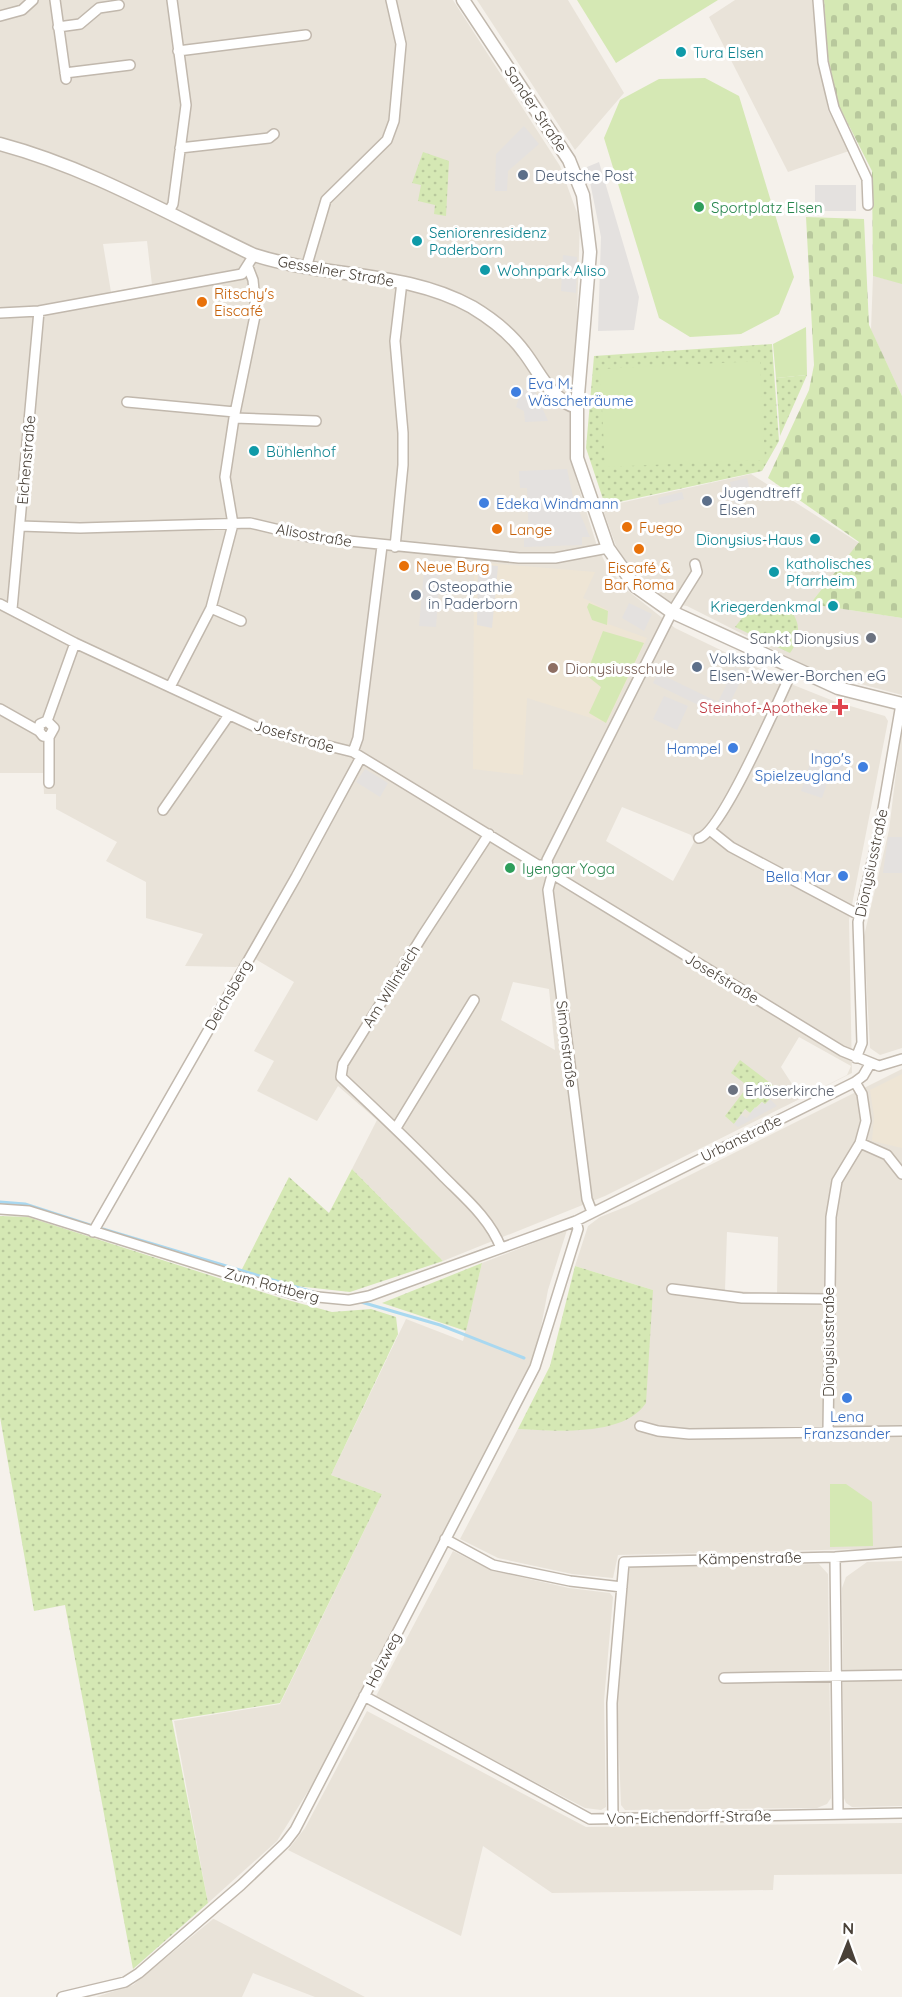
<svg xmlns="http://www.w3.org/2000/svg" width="902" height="1997" font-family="Quicksand,sans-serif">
  <defs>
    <pattern id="grass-dots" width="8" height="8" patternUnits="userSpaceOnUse" patternTransform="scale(1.5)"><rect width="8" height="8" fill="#d5e8b4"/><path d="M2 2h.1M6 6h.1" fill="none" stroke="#b8c89c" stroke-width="1.8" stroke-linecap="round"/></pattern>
    <pattern id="cemetery-stones" width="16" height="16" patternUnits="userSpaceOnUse" patternTransform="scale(1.5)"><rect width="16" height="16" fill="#d5e8b4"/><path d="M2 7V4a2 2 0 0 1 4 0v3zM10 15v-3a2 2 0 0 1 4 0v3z" fill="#b8c89c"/></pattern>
  </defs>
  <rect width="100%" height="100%" fill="#f5f1eb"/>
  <path fill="#e9e3d9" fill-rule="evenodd" d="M0 0H453L560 166 580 221 573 441 575 475 597 546 607 566 627 590 675 628 791 684 836 702 885 716 888 721 849 920 852 1073 605 1196 443 1261 352 1169 377 1120 338 1086 317 1121 257 1091 274 1061 254 1051 294 982 252 957 236 967 185 966 203 934 146 918V882L106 861 117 842 56 809V794H44L43 773H0ZM147 241 152 285 111 292 103 244ZM622 807 691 835 694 842 673 881 606 841ZM513 982 549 989 555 1050 501 1020ZM799 1037 851 1066 847 1075 801 1098 781 1067ZM748 1086 782 1092 768 1091 764 1094V1104L762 1102 750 1113 745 1109Z
    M477 0H568L624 93 575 150Z
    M735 0H812L817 48 828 110 849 151 788 172 709 17Z
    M873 276 902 283V396L871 330Z
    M751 474 859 543 810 604 902 618V695L842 679 800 663 687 606 674 604 639 580 628 566 616 546 602 507Z
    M902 724V1048L880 1055 870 1048 864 936 889 830Z
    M902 1069V1548L618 1555 613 1578 572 1574 498 1558 460 1539 518 1429 562 1431 603 1427 653 1290 575 1266 588 1226 600 1217 628 1206ZM727 1232 778 1237 777 1294 725 1290Z
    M567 1230 548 1290 535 1359 315 1780 277 1841 208 1903 174 1721 280 1704 382 1494 331 1475 406 1319 463 1341 482 1263Z
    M453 1551 493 1571 569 1588 610 1593 613 1597 604 1701 606 1807 601 1810 585 1808 378 1700 376 1696Z
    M902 1561V1806L852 1807 846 1803 844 1798 842 1588 846 1577 867 1562Z
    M819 1564 828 1574 831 1798 827 1804 817 1808 625 1810 621 1805 617 1703 629 1567Z
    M367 1711 586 1827 902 1823V1874L774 1875 773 1890 552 1893 483 1846 461 1936 288 1850 305 1828Z
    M213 1919H214L365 1997H315L253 1973 242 1997H96L133 1985Z"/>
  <path fill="#eee5d5" d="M474 562 595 572 583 598 608 610V624L647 638 607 723 527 698 523 775 473 769Z
    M902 1074V1148L872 1141 874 1117 870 1090Z"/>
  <path fill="url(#grass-dots)" d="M423 152 449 161 446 216 434 214 435 205 418 201 421 185 412 183Z
    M772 344 779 441 762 471 605 505 586 448 594 356Z
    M807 375 780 436 776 378Z
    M771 601C798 606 806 632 790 653L735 627 751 607Z
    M740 1060 782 1092 776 1097 768 1091 765 1095 770 1099 765 1105 762 1102 750 1113 745 1109 734 1124 725 1116 748 1086 731 1073Z
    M352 1169 443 1261 350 1292 296 1286 241 1271 289 1177 329 1213Z
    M0 1216 28 1217 284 1299 332 1312 371 1309 396 1317 398 1334 331 1475 382 1494 280 1703 172 1720 208 1903 133 1969 65 1605 34 1611 0 1417Z
    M482 1263 466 1331 382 1303Z
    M575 1266 653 1290 646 1403C624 1437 554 1431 518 1429L550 1366Z"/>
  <path fill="url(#cemetery-stones)" d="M824 0H902V284L873 276 872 171 838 104 828 57Z
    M806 217 864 219 869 325 902 396V618L810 604 859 542 768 478 809 390 814 365Z"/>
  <path fill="#d5e8b4" d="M577 0H718L616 63Z
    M705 78 739 96 794 277 779 314 741 334 690 337 659 318 604 138 620 100 659 79Z
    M806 327 807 375 776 378 773 344Z
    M760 361 765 460 605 467 600 369Z
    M589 603 608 611 607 625 592 620 587 607Z
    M603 631 644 643 606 723 589 713 601 687 586 675Z
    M830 1484H846L872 1502 873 1546 830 1547Z"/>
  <path fill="#e4e1df" d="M524 126 539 144 508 171 507 191H495L496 154Z
    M599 162 639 297 634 330 598 331 601 237 587 167Z
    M815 185H856V211H815Z
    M563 255 577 257 576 293 561 291Z
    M522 388 527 391 534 389 548 421 525 422 524 411 516 407Z
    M567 469 573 497 590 537H582V545L524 547V539L529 538 527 488H520L519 471Z
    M747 478 750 490 745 502 734 504 730 482Z
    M682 492 684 499 659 505 658 498Z
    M425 560 441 561 436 627 419 626Z
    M478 564 498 566 492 628 477 625Z
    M629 603 652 614 644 631 622 618Z
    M735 667 745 672 723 717 653 683 658 673 718 702Z
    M664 696 688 706 677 730 653 719Z
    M815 749 846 759 840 780 829 777 822 798 801 791Z
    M365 769 388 783 380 797 356 782Z
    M888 837H902V873H883Z
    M770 1099 777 1106 738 1127 734 1124 741 1115 747 1118 755 1107 757 1109 762 1102 765 1104Z"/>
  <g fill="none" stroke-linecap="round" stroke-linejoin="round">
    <path stroke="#a9d8f0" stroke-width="3" d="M0 1202 25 1204 90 1225
      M103 1229 313 1292
      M361 1302 440 1325 524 1358"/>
    <g stroke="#c1b8ad" stroke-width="12">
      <path id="minor" d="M55 0 66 79
        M818 0 823 62 834 108 867 179 868 205
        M0 16 22 10 33 0
        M58 27 80 24 99 8 119 5
        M178 51 306 35
        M65 73 130 65
        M180 148 269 138 274 134
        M168 213 173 204 186 105 172 0
        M306 268 326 200 387 140 394 121 401 44 391 0
        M0 313 39 311 242 274 254 255
        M127 402 235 412
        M234 418 316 421
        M20 526 80 528 250 523 309 537 519 558H555L608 548
        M395 547 403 465V433L395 341 402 282
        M695 564 697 572 672 612 547 860 549 872 842 1051 879 1066 902 1059
        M0 604 75 643 260 729 353 752 538 865H547
        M211 608 241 621
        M12 609 39 311
        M170 687 211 608 233 524 225 477 234 418 256 311 253 280 248 267
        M0 709 39 731
        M47 721 54 728 49 737 43 736 39 731 40 724 47 721 75 643
        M49 737V783
        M353 752 358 738 382 546
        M163 810 229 715
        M711 831 731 847 859 915
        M489 834 423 935 343 1064 341 1077C376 1110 410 1142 444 1177 465 1198 490 1219 501 1248
        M699 838C722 832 780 697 793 669
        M552 875 548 890 587 1199 592 1212
        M856 1058 862 1043 858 922 879 832 901 704
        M396 1128 474 1000
        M860 1143 887 1155 902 1174
        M0 1209 29 1211 297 1295 349 1300 369 1296 576 1221 855 1082 863 1076 870 1064
        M93 1232 296 877 361 757
        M672 1289 742 1298 828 1299
        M640 1426 658 1431 689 1434 902 1431
        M828 1432 831 1217 837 1181 860 1143 866 1121 862 1094 855 1082
        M445 1539 493 1565 570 1581 622 1587
        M835 1557 838 1814
        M724 1678 902 1675
        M364 1696 590 1819 902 1813
        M613 1820 612 1703 624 1562 835 1557 902 1552
        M62 1997 125 1982 139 1973 241 1885 285 1843 295 1830 535 1367 578 1229 576 1221"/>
    </g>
    <g stroke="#c1b8ad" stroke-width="15">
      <path id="tertiary" d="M463 0 569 160 583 195 590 252 577 407V458L608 548 635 586 672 612 838 688 902 704
        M0 144C90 168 170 215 254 255 325 278 406 270 472 307 492 319 511 334 524 352 541 374 549 399 577 407"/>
    </g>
    <use href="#minor" stroke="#fff" stroke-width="9"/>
    <use href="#tertiary" stroke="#fff" stroke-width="12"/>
  </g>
  <g fill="#0f9aa8" stroke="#fff" stroke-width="2">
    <circle cx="681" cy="52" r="6"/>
    <circle cx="417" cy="241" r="6"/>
    <circle cx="485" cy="270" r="6"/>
    <circle cx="254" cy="451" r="6"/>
    <circle cx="815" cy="539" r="6"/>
    <circle cx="774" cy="572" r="6"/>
    <circle cx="833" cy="606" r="6"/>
  </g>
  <g fill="#5c6f8a" stroke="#fff" stroke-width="2">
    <circle cx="523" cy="175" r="6"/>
    <circle cx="707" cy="501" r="6"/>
    <circle cx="416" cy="595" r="6"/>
    <circle cx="697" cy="667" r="6"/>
  </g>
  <g fill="#2e9e5b" stroke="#fff" stroke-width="2">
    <circle cx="699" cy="207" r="6"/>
    <circle cx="510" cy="868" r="6"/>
  </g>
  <g fill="#e8710a" stroke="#fff" stroke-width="2">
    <circle cx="202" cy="302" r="6"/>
    <circle cx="627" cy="527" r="6"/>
    <circle cx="497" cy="529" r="6"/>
    <circle cx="639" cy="549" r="6"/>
    <circle cx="404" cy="566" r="6"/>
  </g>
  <g fill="#3f7fe0" stroke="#fff" stroke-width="2">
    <circle cx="516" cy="392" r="6"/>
    <circle cx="484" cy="503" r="6"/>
    <circle cx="733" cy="748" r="6"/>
    <circle cx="863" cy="767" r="6"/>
    <circle cx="843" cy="876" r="6"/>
    <circle cx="847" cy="1398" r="6"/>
  </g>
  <g fill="#6b7280" stroke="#fff" stroke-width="2">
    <circle cx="871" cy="638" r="6"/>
    <circle cx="733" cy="1090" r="6"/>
  </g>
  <circle fill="#8d6e63" stroke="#fff" stroke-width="2" cx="553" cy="668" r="6"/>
  <path fill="#e0444e" stroke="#fff" stroke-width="2" d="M837 698h6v6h6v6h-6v6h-6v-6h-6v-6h6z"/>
  <g text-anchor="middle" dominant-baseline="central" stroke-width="6" stroke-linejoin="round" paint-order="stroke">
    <g font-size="15" fill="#0d838f" stroke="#fff" text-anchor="start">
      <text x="693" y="52">Tura Elsen</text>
      <text x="429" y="232">Seniorenresidenz<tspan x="429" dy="17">Paderborn</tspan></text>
      <text x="497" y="270">Wohnpark Aliso</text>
      <text x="266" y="451">Bühlenhof</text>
      <text x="803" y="539" text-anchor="end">Dionysius-Haus</text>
      <text x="786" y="563">katholisches<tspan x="786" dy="17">Pfarrheim</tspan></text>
      <text x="821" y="606" text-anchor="end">Kriegerdenkmal</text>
    </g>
    <g font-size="15" fill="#494138" stroke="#fff">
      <text transform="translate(536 109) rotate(56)">Sander Straße</text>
      <text transform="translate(336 271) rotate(10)">Gesselner Straße</text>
      <text transform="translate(26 460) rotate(-85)">Eichenstraße</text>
      <text transform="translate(314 535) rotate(10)">Alisostraße</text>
      <text transform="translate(294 736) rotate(16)">Josefstraße</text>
      <text transform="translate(871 863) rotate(-78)">Dionysiusstraße</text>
      <text transform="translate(722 978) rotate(31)">Josefstraße</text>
      <text transform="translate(391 986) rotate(-58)">Am Willnteich</text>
      <text transform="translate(228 995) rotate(-60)">Deichsberg</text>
      <text transform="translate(567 1044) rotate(83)">Simonstraße</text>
      <text transform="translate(741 1138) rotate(-26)">Urbanstraße</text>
      <text transform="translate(272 1285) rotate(15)">Zum Rottberg</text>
      <text transform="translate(828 1342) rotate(-90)">Dionysiusstraße</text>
      <text transform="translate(750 1558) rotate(-1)">Kämpenstraße</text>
      <text transform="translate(383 1660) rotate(-63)">Holzweg</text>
      <text transform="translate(689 1817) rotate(-1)">Von-Eichendorff-Straße</text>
    </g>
    <g font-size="15" fill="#4e5e75" stroke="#fff" text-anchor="start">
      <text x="535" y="175">Deutsche Post</text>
      <text x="719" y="492">Jugendtreff<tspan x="719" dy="17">Elsen</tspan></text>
      <text x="428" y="586">Osteopathie<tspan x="428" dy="17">in Paderborn</tspan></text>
      <text x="709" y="658">Volksbank<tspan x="709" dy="17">Elsen-Wewer-Borchen eG</tspan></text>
    </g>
    <g font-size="15" fill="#27864d" stroke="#fff" text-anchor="start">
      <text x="711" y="207">Sportplatz Elsen</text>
      <text x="522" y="868">Iyengar Yoga</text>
    </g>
    <g font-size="15" fill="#c56008" stroke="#fff" text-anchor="start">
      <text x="214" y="293">Ritschy's<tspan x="214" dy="17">Eiscafé</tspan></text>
      <text x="639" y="527">Fuego</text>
      <text x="509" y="529">Lange</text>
      <text x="416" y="566">Neue Burg</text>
      <text x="639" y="567" text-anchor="middle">Eiscafé &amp;<tspan x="639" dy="17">Bar Roma</tspan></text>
    </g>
    <g font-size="15" fill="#366cbe" stroke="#fff" text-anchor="end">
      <text x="528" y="383" text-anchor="start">Eva M.<tspan x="528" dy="17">Wäscheträume</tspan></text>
      <text x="496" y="503" text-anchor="start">Edeka Windmann</text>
      <text x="721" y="748">Hampel</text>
      <text x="851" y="758">Ingo's<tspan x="851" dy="17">Spielzeugland</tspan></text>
      <text x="831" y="876">Bella Mar</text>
      <text x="847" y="1416" text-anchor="middle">Lena<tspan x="847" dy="17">Franzsander</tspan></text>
    </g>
    <g font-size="15" fill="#5b616d" stroke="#fff" text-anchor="end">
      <text x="859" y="638">Sankt Dionysius</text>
      <text x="745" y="1090" text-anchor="start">Erlöserkirche</text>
    </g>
    <g font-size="15" fill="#785e54" stroke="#fff" text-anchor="start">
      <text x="565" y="668">Dionysiusschule</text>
    </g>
    <g font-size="15" fill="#be3a42" stroke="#fff" text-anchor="end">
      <text x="828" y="707">Steinhof-Apotheke</text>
    </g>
  </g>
  <g transform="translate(848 1943) rotate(1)" stroke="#ffffff" stroke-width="4.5" paint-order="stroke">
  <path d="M0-4.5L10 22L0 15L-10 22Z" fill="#494138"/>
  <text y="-9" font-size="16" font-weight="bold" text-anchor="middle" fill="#494138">N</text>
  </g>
</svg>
